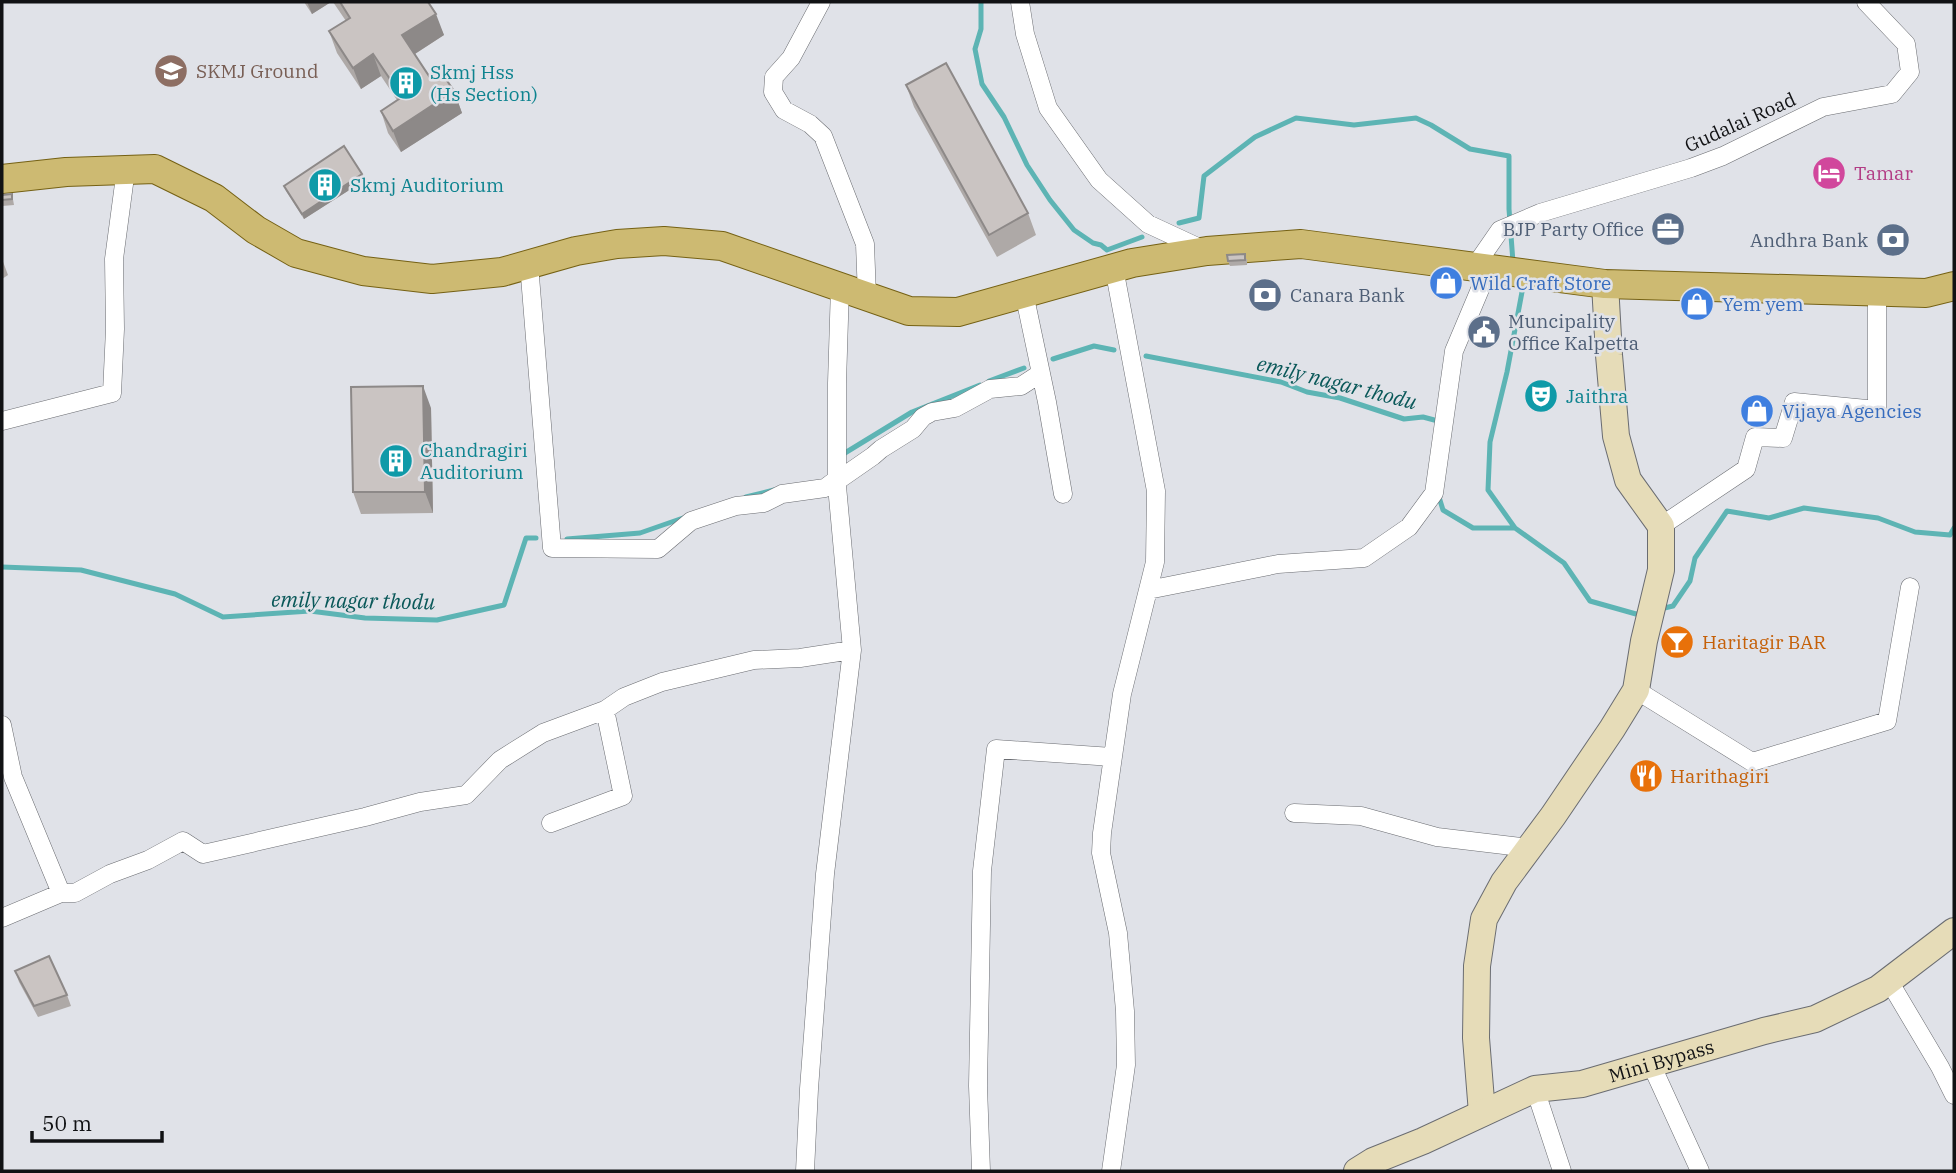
<svg xmlns="http://www.w3.org/2000/svg" width="1956" height="1173" font-family="'IBM Plex Serif',serif">
  <rect width="100%" height="100%" fill="#e0e2e8"/>
  <g fill="none" stroke-linecap="round" stroke-linejoin="round">
    <path stroke="#5db4b4" stroke-width="5" d="M981 2V29L975 49 982 84 1004 117 1027 165 1050 200 1074 230 1093 243 1101 245 1107 250 1142 237
      M1179 223 1199 218 1204 176 1255 137 1296 118 1354 125 1416 118 1431 125 1470 149 1509 156V209L1513 262
      M1519 281 1522 292 1507 372 1490 442 1488 490 1515 528 1564 563 1590 601 1636 614 1643 613
      M1146 356 1281 382 1307 392 1340 398 1404 419 1423 417 1438 421 1437 426
      M1053 359 1094 346 1114 350
      M989 381 1024 368
      M840 456 912 412 980 385
      M746 497 774 490
      M1439 497 1443 510 1473 528H1515
      M567 539 640 533 683 518
      M2 567 81 570 175 594 223 617 310 611 365 618 437 620 504 605 526 538H536
      M1660 609 1673 606 1690 581 1695 558 1727 511 1769 518 1804 508 1878 518 1915 532 1950 535 1954 528"/>
    <g stroke="#6a6c71" stroke-width="19">
      <path id="street" d="M821 2 791 58 774 77 773 92 784 110 810 124 823 136 865 244 867 296
        M1020 2 1025 34 1048 108 1099 180 1148 224 1204 250
        M529 264 552 548 658 549 691 521 736 506 764 503 782 494 825 488 837 479
        M1475 266 1500 230 1540 213 1691 168 1723 156 1823 107 1892 94 1910 72 1906 44 1866 2
        M1024 293 1047 402 1063 494
        M2 421 112 393 115 329 114 259 126 169
        M837 481 873 456 881 449 913 429 923 417 932 412 955 408 990 389 1021 386 1041 373
        M1661 526 1746 469 1755 437 1783 438 1794 402 1877 410V292
        M1148 590 1278 564 1364 558 1409 527 1434 493 1454 351 1489 268
        M1636 690 1752 762 1887 721 1910 587
        M2 725 13 777 61 893
        M1294 813 1361 816 1437 837 1529 848
        M551 823 623 796 605 710 624 697 662 682 754 660 800 658 852 650
        M2 918 61 893H75L110 874 148 860 183 841 203 854 365 817 420 802 466 795 500 760 543 733 605 710
        M1889 981 1940 1067 1954 1095
        M1651 1064 1700 1171
        M1535 1089 1562 1171
        M805 1171 809 1089 825 874 852 650 837 486V383L840 287
        M981 1171 978 1086 982 871 996 749 1112 757
        M1111 1171 1126 1065 1125 1011 1118 933 1101 853 1102 833 1122 694 1155 562 1156 491 1114 268"/>
    </g>
    <g stroke="#6a6c71" stroke-width="28">
      <g id="secondary">
        <path d="M1482 1113 1476 1038 1477 966 1484 919 1504 882 1553 816 1612 729 1636 690 1644 641 1661 570V526L1628 480 1616 436 1609 355 1605 284"/>
        <path id="s1" d="M1357 1171 1373 1161 1423 1141 1535 1089 1582 1084 1764 1031 1815 1019 1878 989 1954 931"/>
      </g>
    </g>
    <g stroke="#756114" stroke-width="30">
      <path id="primary" d="M2 179 66 172 155 169 214 198 256 230 296 253 363 271 432 279 502 272 576 251 617 244 664 241 722 246 909 311 958 312 1132 263 1207 251 1301 244 1605 284 1926 293 1954 286"/>
    </g>
    <use href="#street" stroke="#fff" stroke-width="18"/>
    <use href="#secondary" stroke="#e6dcb8" stroke-width="26"/>
    <use href="#primary" stroke="#cdba72" stroke-width="28"/>
  </g>
  <path fill="#aea9a7" d="M304 2H331L312 14Z
    M333 2H428L444 35 415 54 431 79 454 91 462 113 401 152 388 133 381 111 397 100 381 76 361 89 337 53 329 31 346 21Z
    M906 85 1028 213 1036 235 997 257 914 107Z
    M365 180 304 219 286 191 284 186Z
    M12 194 14 205 2 206V195Z
    M2 259 8 275 2 279Z
    M1247 259V265L1230 266 1228 261Z
    M431 408 433 513 361 514 353 492Z
    M15 971 67 995 71 1006 38 1017 19 982Z"/>
  <path fill="#8d8988" d="M307 2H331L312 14Z
    M436 14 444 35 410 57 402 35Z
    M373 54 381 76 361 89 353 68Z
    M454 91 462 113 401 152 393 131Z
    M362 174 365 180 304 219 302 214Z
    M423 386 431 408 433 513 425 492Z"/>
  <path fill="#cac4c2" stroke="#8d8988" stroke-width="2" d="M340 2H428L436 14 402 35 431 79 441 72 454 91 393 131 381 111 402 97 373 54 353 68 329 31 350 18Z
    M946 63 1028 213 989 235 906 85Z
    M344 146 362 174 302 214 284 186Z
    M12 194V199L2 200V195Z
    M1245 254V260L1228 261 1227 255Z
    M423 386 425 492H353L351 387Z
    M49 956 67 995 34 1006 15 971Z"/>
  <defs>
    <g id="school-disc" transform="scale(1.75)"><circle r="9.5" fill="#8d6e63" stroke="#e0e2e8"/><path d="M0-5L7-2L0 1L-7-2ZM-4 1L0 2.5L4 1V4Q0 6-4 4Z" fill="#fff"/></g>
    <g id="building-disc" transform="scale(1.75)"><circle r="9.5" fill="#0f9aa8" stroke="#e0e2e8"/><path d="M-4-6H4V6H1V3H-1V6H-4ZM-2.5-4.3h1.7v1.8h-1.7ZM.8-4.3h1.7v1.8H.8ZM-2.5-1h1.7V.8h-1.7ZM.8-1h1.7V.8H.8Z" fill="#fff"/></g>
    <g id="hotel-disc" transform="scale(1.75)"><circle r="9.5" fill="#d1479c" stroke="#e0e2e8"/><path d="M-6-4.5h1.5V1H6V5H4.5V3h-9V5H-6ZM-4 0a1.8 1.8 0 1 1 3.6 0ZM.5 0V-2.5h3Q6-2.5 6 0Z" fill="#fff"/></g>
    <g id="office-disc" transform="scale(1.75)"><circle r="9.5" fill="#5c6f8a" stroke="#e0e2e8"/><path d="M-6-3h4V-5.5h4V-3h4V5H-6ZM-1-4.5V-3h2v-1.5ZM-6 0V1H6V0Z" fill="#fff"/></g>
    <g id="bank-disc" transform="scale(1.75)"><circle r="9.5" fill="#5c6f8a" stroke="#e0e2e8"/><path d="M-6-4H6V4H-6ZM0-2.3a2.3 2.3 0 1 0 0 4.6a2.3 2.3 0 1 0 0-4.6Z" fill="#fff"/></g>
    <g id="shop-disc" transform="scale(1.75)"><circle r="9.5" fill="#3f7fe0" stroke="#e0e2e8"/><path d="M-5-2.5h2.3a2.7 3.5 0 0 1 5.4 0H5L5.5 6h-11ZM-1.5-2.5h3a1.5 2.3 0 0 0-3 0Z" fill="#fff"/></g>
    <g id="civic-disc" transform="scale(1.75)"><circle r="9.5" fill="#5c6f8a" stroke="#e0e2e8"/><path d="M-.6-6.5H3V-4.5H.6V-3L4-1V1h2V6H-6V1h2V-1L-.6-3ZM-1.2 2.5V6h2.4V2.5Z" fill="#fff"/></g>
    <g id="theatre-disc" transform="scale(1.75)"><circle r="9.5" fill="#0f9aa8" stroke="#e0e2e8"/><path d="M-5-5.5Q0-4 5-5.5V0Q5 5 0 6Q-5 5-5 0ZM-3.3-2.5H-1v1.5H-3.3ZM1-2.5H3.3v1.5H1ZM-2.8 1Q0 5.5 2.8 1Z" fill="#fff"/></g>
    <g id="bar-disc" transform="scale(1.75)"><circle r="9.5" fill="#e8710a" stroke="#e0e2e8"/><path d="M-6-5H6L.8 .8V4.5H3.5V6h-7V4.5H-.8V.8Z" fill="#fff"/></g>
    <g id="restaurant-disc" transform="scale(1.75)"><circle r="9.5" fill="#e8710a" stroke="#e0e2e8"/><path d="M-5-6h1v4h1v-4h1v4h1v-4h1v5L-1.5 .5V6h-2V.5L-5-1ZM5-6V6H3V1.5H1.5Q1.5-4 5-6Z" fill="#fff"/></g>
  </defs>
  <g fill-rule="evenodd">
    <use href="#school-disc" x="171" y="71"/>
    <use href="#building-disc" x="406" y="83"/>
    <use href="#hotel-disc" x="1829" y="173"/>
    <use href="#building-disc" x="325" y="185"/>
    <use href="#office-disc" x="1668" y="229"/>
    <use href="#bank-disc" x="1893" y="240"/>
    <use href="#shop-disc" x="1446" y="283"/>
    <use href="#bank-disc" x="1265" y="295"/>
    <use href="#shop-disc" x="1697" y="304"/>
    <use href="#civic-disc" x="1484" y="332"/>
    <use href="#theatre-disc" x="1541" y="396"/>
    <use href="#shop-disc" x="1757" y="411"/>
    <use href="#building-disc" x="396" y="461"/>
    <use href="#bar-disc" x="1677" y="642"/>
    <use href="#restaurant-disc" x="1646" y="776"/>
  </g>
  <g text-anchor="middle" dominant-baseline="central" stroke-width="5" stroke-linejoin="round" paint-order="stroke">
    <g font-size="19" fill="#785e54" stroke="#e0e2e8" text-anchor="start">
      <text x="196" y="71">SKMJ Ground</text>
    </g>
    <g font-size="19" fill="#0d838f" stroke="#e0e2e8" text-anchor="start">
      <text x="430" y="72">Skmj Hss<tspan x="430" dy="22">(Hs Section)</tspan></text>
      <text x="350" y="185">Skmj Auditorium</text>
      <text x="1566" y="396">Jaithra</text>
      <text x="420" y="450">Chandragiri<tspan x="420" dy="22">Auditorium</tspan></text>
    </g>
    <g font-size="19" fill="#111214" stroke="#e0e2e8">
      <text transform="translate(1740 122) rotate(-24)">Gudalai Road</text>
      <text stroke="none"><textPath href="#s1" startOffset="326">Mini Bypass</textPath></text>
    </g>
    <g font-size="19" fill="#b23c85" stroke="#e0e2e8" text-anchor="start">
      <text x="1854" y="173">Tamar</text>
    </g>
    <g font-size="19" fill="#4e5e75" stroke="#e0e2e8" text-anchor="end">
      <text x="1644" y="229">BJP Party Office</text>
      <text x="1868" y="240">Andhra Bank</text>
      <text x="1290" y="295" text-anchor="start">Canara Bank</text>
      <text x="1508" y="321" text-anchor="start">Muncipality<tspan x="1508" dy="22">Office Kalpetta</tspan></text>
    </g>
    <g font-size="19" fill="#366cbe" stroke="#e0e2e8" text-anchor="start">
      <text x="1470" y="283">Wild Craft Store</text>
      <text x="1722" y="304">Yem yem</text>
      <text x="1782" y="411">Vijaya Agencies</text>
    </g>
    <g font-size="19" fill="#c56008" stroke="#e0e2e8" text-anchor="start">
      <text x="1702" y="642">Haritagir BAR</text>
      <text x="1670" y="776">Harithagiri</text>
    </g>
    <g font-size="21" font-style="italic" fill="#0a5859" stroke="#e0e2e8">
      <text transform="translate(1337 382) rotate(14)">emily nagar thodu</text>
      <text transform="translate(353 600) rotate(1)">emily nagar thodu</text>
    </g>
  </g>
  <rect width="1956" height="1173" fill="none" stroke="#111214" stroke-width="7"/>
  <path d="M32 1131v10h130v-10" fill="none" stroke="#111214" stroke-width="3.5"/>
  <text x="42" y="1131" font-size="21" fill="#111214" stroke="#e0e2e8" stroke-width="5" paint-order="stroke">50 m</text>
</svg>
